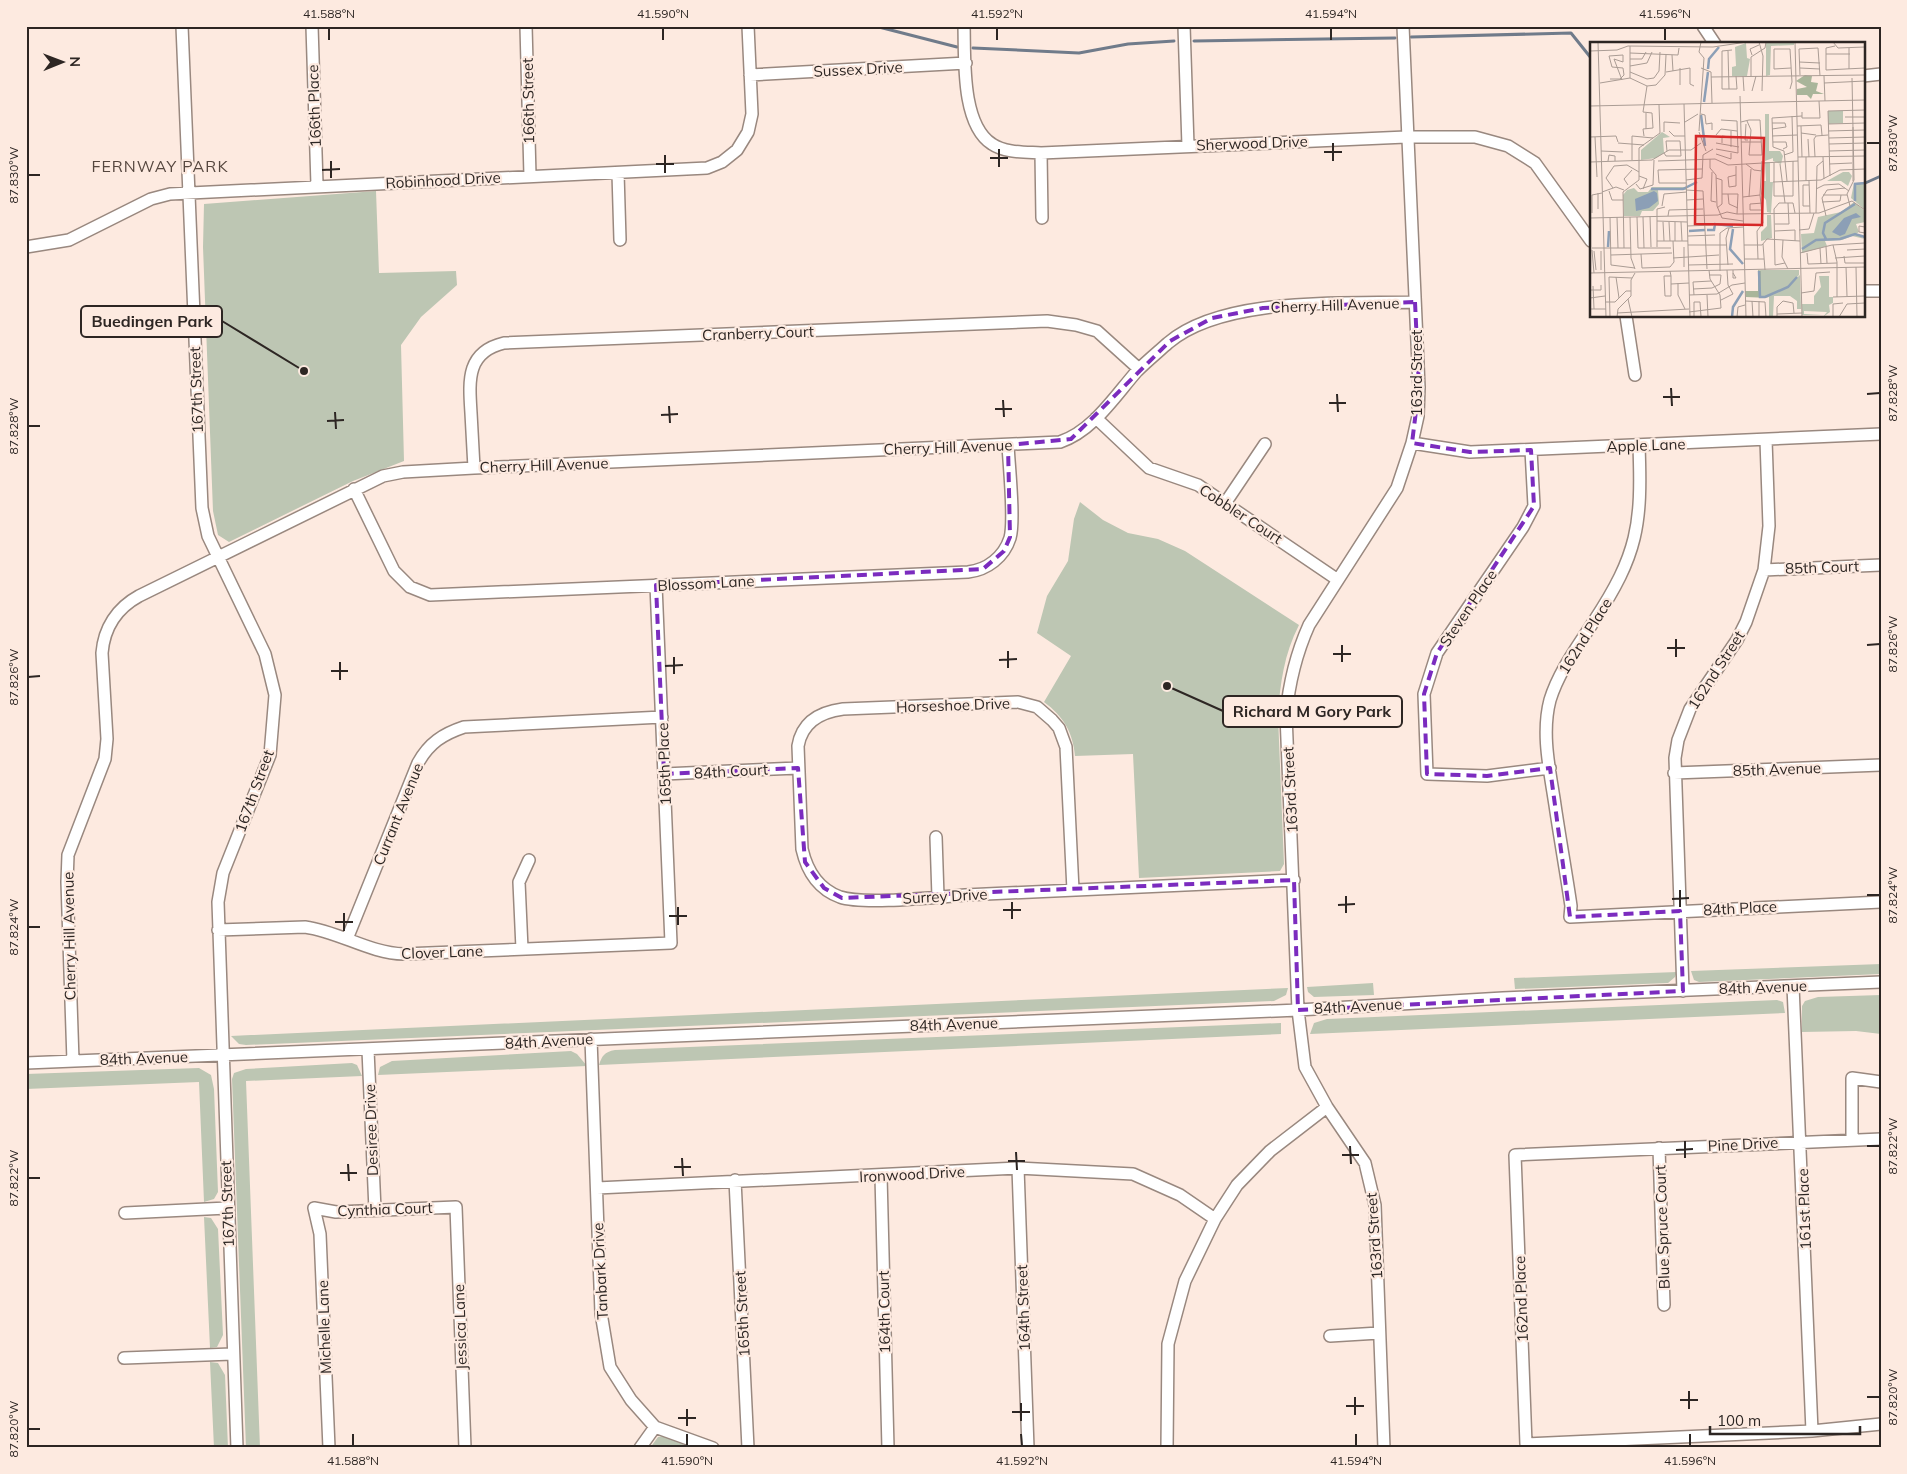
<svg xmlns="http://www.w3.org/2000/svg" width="1907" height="1474" font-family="Mulish,sans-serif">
  <rect width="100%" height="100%" fill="#fdeae0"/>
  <path fill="#bdc6b3" d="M376 191 379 273 456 271 457 285 421 317 401 345 404 461 353 481 229 542 218 535 213 511 203 247 204 204Z
    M1080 502 1103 520 1128 533 1158 539 1185 551 1299 625C1284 654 1280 684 1278 716L1284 864 1280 871 1139 878 1133 754 1075 756C1073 732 1063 716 1044 702L1071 656 1037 633 1047 596 1068 561 1074 519Z
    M1881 964V974L1699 982 1694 980 1691 971Z
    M1677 972 1675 977 1668 983 1515 989 1514 978Z
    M1373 983 1374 995 1314 997 1308 992 1307 987Z
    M1288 988 1286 995 1274 1001 246 1045 239 1044 231 1036Z
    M1881 995V1034L1856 1031 1802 1032V1006L1805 1001 1818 997Z
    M1777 1000 1783 1002 1785 1013 1310 1034 1314 1023 1327 1019Z
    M1281 1023V1034L599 1065C602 1056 604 1052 615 1050Z
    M571 1051 577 1054 587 1066 378 1075 380 1067 392 1061Z
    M352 1063 357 1065 362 1076 246 1081 260 1448H246L232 1079 234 1073 246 1069Z
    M199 1068 211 1075 214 1089 218 1192 214 1199 204 1202 199 1082 26 1089V1074Z
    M204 1217 211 1218 218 1229 223 1335 217 1347 210 1348Z
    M210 1362 218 1363 225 1375 228 1448H214Z
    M663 1436 692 1448H650L658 1437Z"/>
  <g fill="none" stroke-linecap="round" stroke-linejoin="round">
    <path stroke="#707b8a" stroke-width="3" d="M875 26 957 47
      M1411 37 1571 33 1591 58
      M1194 41 1395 38
      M973 48 1079 53 1128 44 1174 41
      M1863 184 1881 176"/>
    <g stroke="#99887f" stroke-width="14">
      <path id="minor" d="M182 26 202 508 208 536 265 654 275 695 270 755 223 873 218 902 237 1448
        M312 26 317 185
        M526 26 530 176
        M964 26C965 58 961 124 992 144 1005 153 1026 152 1041 153L1406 137H1475L1508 146 1535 163 1591 241
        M1184 26 1188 146
        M1703 26 1715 44
        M750 75 966 63
        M1863 76 1881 74
        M1041 153 1042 218
        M618 173 620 240
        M26 247 69 240 151 199 170 194 707 168 722 162 737 150 748 132 752 114 748 26
        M1863 291H1881
        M1626 316 1635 375
        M1096 418 1149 468 1198 485 1338 580
        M1412 443 1470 452 1881 434
        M1639 446C1642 525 1638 554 1594 621 1578 646 1559 671 1550 700 1541 734 1550 771 1555 805 1560 839 1566 872 1571 906L1570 917 1881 902
        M1531 450 1534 506 1523 527 1437 653 1424 694 1427 774 1487 776 1550 768
        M474 468C473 449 472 431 471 413 469 381 466 352 504 343L1047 321 1076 325 1097 331 1139 369
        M354 489 394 571 410 587 430 595 968 572C987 570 1004 557 1010 538 1015 520 1009 466 1008 445
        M1226 502 1265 444
        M1764 570 1881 565
        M1674 773 1881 765
        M664 774 798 768
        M936 837 938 897
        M1073 890 1066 747 1059 728 1052 720 1037 707 1018 702 843 709C820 712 802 722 798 746L802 849C807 871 818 889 840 897 864 905 936 897 965 895 1074 890 1184 885 1294 880
        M218 930 305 927C340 932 369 953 404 954L671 943 656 585
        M347 939 418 763C429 743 443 734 464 727L662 717
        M522 949 519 882 529 860
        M1793 986 1812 1431
        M1683 991 1675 758 1678 740 1690 709 1737 640 1746 622 1764 570 1769 526 1766 440
        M591 1039 601 1313 610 1367 631 1400 655 1427 713 1448
        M368 1050 375 1210
        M73 1061 67 882 68 855 105 759 107 739 102 653C104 628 117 608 139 596L383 476 403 472 474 468 1060 442C1093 431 1115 396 1137 371 1147 361 1158 352 1168 343 1223 296 1345 304 1415 302
        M26 1063 1298 1010 1503 998 1881 982
        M1881 1139 1515 1155 1526 1444 1812 1431 1881 1424
        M1852 1140V1078L1881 1082
        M1659 1148 1664 1305
        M1018 1168 1028 1448
        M881 1176 888 1448
        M735 1180 748 1448
        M597 1188 1018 1168 1133 1174 1180 1195 1215 1219
        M125 1213 227 1208
        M1330 1336 1379 1333
        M124 1358 232 1354
        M329 1448 320 1234 314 1208 336 1212 456 1207 465 1448
        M640 1448 655 1427
        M1167 1448 1168 1344 1185 1281 1215 1219 1237 1185 1270 1151 1327 1107
        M1384 1448 1375 1205 1365 1163 1327 1107 1305 1067 1298 1010 1286 715C1289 683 1296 654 1309 625L1397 488 1412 443 1418 416 1419 387 1403 26"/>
    </g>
    <use href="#minor" stroke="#fff" stroke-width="11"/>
  </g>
  <path fill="none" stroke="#7b2cbf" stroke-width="4" stroke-dasharray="10 6" stroke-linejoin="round" d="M1415 302 1419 387 1412 443 1470 452 1531 450 1534 506 1437 653 1424 694 1427 774 1487 776 1550 768 1570 917 1680 911 1683 991 1298 1010 1294 880 842 898 824 888 805 862 798 768 664 774 656 585 983 569 1004 551 1010 537 1008 445 1071 439 1170 341 1212 318 1263 308Z"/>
  <path fill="none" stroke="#2d2623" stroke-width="2" d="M329 28V40M663 28V40M997 28V40M1331 28V40M1665 28V40M1333 143V161M1867 143H1880M999 149V167M1324 152H1342M665 155V173M990 158H1008M331 161V178M656 164H674M322 170 340 169M28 175H40M1671 388 1672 406M1337 394 1338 412M1867 394 1880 393M1663 397H1680M1003 400 1004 417M1329 403H1346M669 406 670 423M995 409H1012M335 412 336 429M661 415 678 414M327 421 344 420M28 426H40M1676 639V657M1342 645V662M1867 645 1880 644M1667 648H1685M1008 651V668M1333 654H1351M674 657V674M999 660 1017 659M340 662V680M665 666 683 665M331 671H348M28 677 40 676M1680 890V907M1867 895H1880M1346 896V913M1672 899 1689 898M1012 902V919M1338 905 1355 904M678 907V925M1003 910H1021M344 913V931M669 916H687M335 922H353M28 927H40M1685 1141V1158M1350 1146 1351 1164M1867 1146H1880M1676 1150 1693 1149M1016 1152 1017 1170M1342 1155H1359M682 1158 683 1176M1008 1161H1025M348 1164 349 1181M674 1167H691M340 1173H357M28 1178H40M1689 1391V1409M1355 1397V1415M1867 1397H1880M1680 1400H1698M1021 1403V1421M1346 1406H1364M687 1409V1426M1012 1412H1030M678 1418H696M28 1429H40M353 1434V1446M687 1434V1446M1021 1434 1022 1446M1356 1434V1446M1690 1434V1446"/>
  <g text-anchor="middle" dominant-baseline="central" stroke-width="4.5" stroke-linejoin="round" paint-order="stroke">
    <g font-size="15" fill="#2d2623" stroke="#fdeae0">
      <text transform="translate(858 69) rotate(-3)">Sussex Drive</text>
      <text transform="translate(528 101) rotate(-91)">166th Street</text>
      <text transform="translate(314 106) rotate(-92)">166th Place</text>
      <text transform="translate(1252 143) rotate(-2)">Sherwood Drive</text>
      <text transform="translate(443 180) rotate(-3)">Robinhood Drive</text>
      <text transform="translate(1335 305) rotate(-2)">Cherry Hill Avenue</text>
      <text transform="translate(758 333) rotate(-2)">Cranberry Court</text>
      <text transform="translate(1416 373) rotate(-90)">163rd Street</text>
      <text transform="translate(196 390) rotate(-92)">167th Street</text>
      <text transform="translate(1646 445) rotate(-2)">Apple Lane</text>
      <text transform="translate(948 447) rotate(-2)">Cherry Hill Avenue</text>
      <text transform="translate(544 465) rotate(-2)">Cherry Hill Avenue</text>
      <text transform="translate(1241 514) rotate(33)">Cobbler Court</text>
      <text transform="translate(1822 567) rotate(-2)">85th Court</text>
      <text transform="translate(706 583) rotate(-3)">Blossom Lane</text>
      <text transform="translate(1468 608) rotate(-56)">Steven Place</text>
      <text transform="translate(1585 636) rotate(-58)">162nd Place</text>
      <text transform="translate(1716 670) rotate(-57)">162nd Street</text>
      <text transform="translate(953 705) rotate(-2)">Horseshoe Drive</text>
      <text transform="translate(664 764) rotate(-92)">165th Place</text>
      <text transform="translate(1777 769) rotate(-2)">85th Avenue</text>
      <text transform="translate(731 771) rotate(-3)">84th Court</text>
      <text transform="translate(1290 790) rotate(-93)">163rd Street</text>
      <text transform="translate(254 791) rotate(-70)">167th Street</text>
      <text transform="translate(398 814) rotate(-68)">Currant Avenue</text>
      <text transform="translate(945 896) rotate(-3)">Surrey Drive</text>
      <text transform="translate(1740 908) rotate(-3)">84th Place</text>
      <text transform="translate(69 936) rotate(-91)">Cherry Hill Avenue</text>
      <text transform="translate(442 952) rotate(-2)">Clover Lane</text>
      <text transform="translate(1763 987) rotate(-2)">84th Avenue</text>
      <text transform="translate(1358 1006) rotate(-3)">84th Avenue</text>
      <text transform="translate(954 1024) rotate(-2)">84th Avenue</text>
      <text transform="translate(549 1041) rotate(-3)">84th Avenue</text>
      <text transform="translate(144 1058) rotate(-2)">84th Avenue</text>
      <text transform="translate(371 1130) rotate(-92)">Desiree Drive</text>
      <text transform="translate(1743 1144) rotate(-3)">Pine Drive</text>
      <text transform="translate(912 1174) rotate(-3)">Ironwood Drive</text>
      <text transform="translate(227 1204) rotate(-92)">167th Street</text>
      <text transform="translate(385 1209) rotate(-2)">Cynthia Court</text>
      <text transform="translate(1804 1209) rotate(-92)">161st Place</text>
      <text transform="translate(1662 1227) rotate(-92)">Blue Spruce Court</text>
      <text transform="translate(1374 1236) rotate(-94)">163rd Street</text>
      <text transform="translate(600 1271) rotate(-93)">Tanbark Drive</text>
      <text transform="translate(1521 1299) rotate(-92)">162nd Place</text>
      <text transform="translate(1023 1308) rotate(-92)">164th Street</text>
      <text transform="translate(884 1312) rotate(-91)">164th Court</text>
      <text transform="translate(742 1314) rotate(-93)">165th Street</text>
      <text transform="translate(324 1327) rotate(-92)">Michelle Lane</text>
      <text transform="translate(460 1327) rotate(-92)">Jessica Lane</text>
    </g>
    <g font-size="16" letter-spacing="1" fill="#56473f" stroke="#fdeae0">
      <text x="160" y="166">FERNWAY PARK</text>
    </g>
  </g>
  <g transform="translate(1590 42)">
    <rect width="275" height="275" fill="#fdeae0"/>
    <path d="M176 0H204V3L181 4 180 33 176 34ZM156 1 157 16 160 17 157 34H142V25L146 24 145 5ZM238 69H253V81L238 82ZM175 72H179V109H190L193 114 191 122 183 119V116L175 119ZM72 90 80 95 73 96 74 111 66 116 51 118V108ZM175 120H180V140H183L181 171 177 170 176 158 171 152 173 139H176ZM253 130H259L262 134 258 144 251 139H237ZM264 141H275V168L261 156ZM62 145H96V148H68L69 162 63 169H52L50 174H34L33 153 37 148 44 146 48 150H58ZM264 160 275 169V180L266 182 269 190 266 192 275 197 262 194 252 198 235 199 237 204 212 211 211 192 224 191 228 175 251 170ZM174 173H181L182 196 171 199V190L177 184V173ZM168 228H209V233L199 243 210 233 211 267H207V259L200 254H184L183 275H179V255L171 254V229ZM229 234H239V255H243V261L239 263 240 270 233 275 237 270 214 269V272L232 273H212V262H224V254L231 245Z" fill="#bdc6b3"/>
    <path d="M215 33 222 34 221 40 228 41 226 49 234 52H223L221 57 217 53H207V47L217 45 206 39ZM168 228 171 229V254L179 256 156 255 155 249H168Z" fill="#a9b59a"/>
    <path d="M209 236 210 266 209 267 207 257 199 253V246Z" fill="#bdc6b3"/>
    <path d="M64 149 67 151 68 159 59 166 46 169 45 157ZM266 171 271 175 262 177 255 192 250 194 242 190 254 176Z" fill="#8c9fb6"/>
    <path fill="none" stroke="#8c9fb6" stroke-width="2.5" d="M118 27 119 17 129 5M114 60 118 30M111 73 115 104M61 147H93L107 140M265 159V142L275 141M143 187 140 207 153 222M117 188H124L125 182 143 184M99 189 115 188M236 197 233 191 235 181 265 162M18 205 19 189M212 207 226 198 250 197 265 192 275 195M169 229 170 255H175L198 245 207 235M142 275 143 265 153 249"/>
    <path fill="none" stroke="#aa9c94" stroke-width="1" d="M8 0 16 275M169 0 173 14 172 49M205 0 212 275M243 0 248 6 275 5M40 4V36M245 4 236 6V28L275 26M259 6V27M142 8 132 9V47H147L146 34M0 9 27 8 38 4 123 5 157 0M138 9 139 47M40 11 88 13 89 6M236 12H260M82 13 83 29M162 13 160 7 169 3M24 17 32 38M40 17H52L56 10M209 20 230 21M40 24 57 21 62 10M111 26 121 30 122 61M210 26 230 27M40 30 57 37 64 36 69 29 70 10M76 30 100 26V42L104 44M210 33 209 7 228 6 230 34M153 34 154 49M161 34V15L175 6 176 0M234 34 235 59M121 35 275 33M20 37H30L34 33 33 26 22 25 19 14 33 13V20L24 17M10 41 40 36 57 44 66 43 75 33 76 13M234 41 275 39M90 43V26M200 47 202 40 200 7H184V27L201 26M162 49 166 34M150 54 156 275M94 62 100 275M0 64 275 58M212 70V76H230L229 59M56 71V87M111 72 115 73 116 82 122 81V88M255 75H275M95 80 108 72M151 80 159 78H170L172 113H159L161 88 157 79M182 81H195L196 85 182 87M156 82 155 98H158M238 82 275 81M207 84 231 83 232 93M211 84 212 115M263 85V139M79 89 84 94H95M109 89 114 16 109 10 111 0M141 89V105M238 89 275 88M74 90V80L90 81M109 90 116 109M211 91 226 93M126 93 131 87 147 89M54 94 53 87 63 86 62 71 53 70 57 44M182 94 207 93M0 95 26 94 28 100M5 95 7 135M239 96 275 95M218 97 219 115M224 97 225 115M224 97 226 94 238 93M151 100H171M183 100H196L197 105 193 107M28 101 54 103M126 101 149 105M132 101V94L140 95M239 102 275 101M126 107 148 111 147 79 131 78M11 109 33 110M239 109 275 108M74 111 76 114H91L90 99H76L77 109M126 112 141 117V111M194 113 203 110 202 74M208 115 275 114M216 115V139M233 115 234 137M120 117V126L126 133 127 164 132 176 153 179M42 118V94L63 96M96 118 125 117 138 123 208 119M18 119 19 113 25 114V119M68 119 96 118M0 120 62 118 79 108H101L111 101M184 121V154H203V119M156 122 164 128 172 129M190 122 195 161M239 122 262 121M146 124V144L139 145 138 135 146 133M122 130 121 159 126 160M49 134 57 137 53 147M240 134 238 69 275 68M126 136 132 138V162L127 166M96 138 112 136 113 113 123 107M197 139 194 109 183 105 182 76 212 74M219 139 220 171M183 140 231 138 250 128 275 127M96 141H69L68 128 112 127M46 142 50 147 63 143 64 118M38 143 34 137 42 128M219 143H213V164H220M23 146 16 136 24 124 37 123 49 130M226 147 234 143 249 142 259 149M96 148 113 149 117 227M237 148 255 146M19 149 22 158H33M12 150 26 145 34 148M8 151V167M132 152H148L147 172M138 152 139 162 148 166M233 153H257M153 155 170 153 172 119M159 155 161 127M97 158 113 157M232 160 250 159 251 153M173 161 160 162V168H173M72 164 74 152 97 150M260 164 257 152 264 138 262 36M2 171V153L12 151M226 171 227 124 233 119M60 174 61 205M78 174 79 168 113 167M236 174 232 156 237 148M20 175 21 223 45 226M27 175 28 206M40 175 41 216 45 227M47 175 48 206H81M53 175 54 206M0 176 128 173 137 170 147 172 229 171 262 159 275 168M67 179 97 180M73 180 74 199M79 180 80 199M85 180V199M91 180 92 199M185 182H199L198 161M97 184 123 183M275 185 269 184V190L275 191M209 188 219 187 224 171M185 189 205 188V199M98 194 125 193M193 198 192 215 198 227M67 199H98M173 202 175 228M98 203H136M154 203H172L177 197 210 199M243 203 247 220V255M67 205V167L75 165M94 205V225M236 205 237 221M2 206H41M34 206 33 150 49 138V106L70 91 69 63M230 206 231 222M2 208 4 231M257 208 275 207M4 209 6 228M11 209V228M210 211 242 203 275 201M217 211 218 222 247 221M51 212 52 226 80 225 84 220 83 199M21 213 82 211M254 214 255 221H275M83 216 129 213M245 216 275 214M154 217H174M168 217 167 189 173 181 170 153M195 221 185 223 184 167 189 161H203L205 171M98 223 143 222M138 223 136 196 139 186M256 225 257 254M266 225 267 275M143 228V236H146L143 231M80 229 81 234V254H75L74 234H81M130 229V191L137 186 153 185M0 231 275 225M26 235 29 256M88 241V253L95 267M81 242 99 241M3 244 4 267M103 247 122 246 130 242 131 233H119M0 248H11V243M211 251 224 249 226 231 240 230M99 253 127 252 142 243 155 241M104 253 103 240 121 239M117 253 118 275M243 255 275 254M0 256 15 254M38 257 42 275M131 258 143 252 138 243 137 228M155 259 175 260 176 275M162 259 163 275M169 259V275M15 260H25L36 249H41M0 267H16M99 270 131 266 130 253 120 237 119 228M27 271 99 267M187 272 212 271M20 275 19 235 42 236M27 275 28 267 41 254V238L45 231M104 275V260H110L111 275M147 275 148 265 155 263M187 275V265L193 259 203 261 204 271M243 275V262L253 261M249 275 257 262 275 261"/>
    <path fill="#d62828" fill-opacity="0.15" stroke="#d62828" stroke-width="2.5" d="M106 94 174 96 172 183 105 182Z"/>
    <rect width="275" height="275" fill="none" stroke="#2d2623" stroke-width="2.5"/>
  </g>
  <path fill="none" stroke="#2d2623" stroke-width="2" d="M304 371L222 321M1167 686L1223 711"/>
  <g fill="#2d2623" stroke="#fdeae0" stroke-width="2">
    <circle cx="304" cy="371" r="5"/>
    <circle cx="1167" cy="686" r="5"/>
  </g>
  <g fill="#fdeae0" stroke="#2d2623" stroke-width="2">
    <rect x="81" y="306" width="141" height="31" rx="5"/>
    <rect x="1223" y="696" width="179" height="31" rx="5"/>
  </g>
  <g font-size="16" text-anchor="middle" font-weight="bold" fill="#2d2623">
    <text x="152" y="327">Buedingen Park</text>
    <text x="1312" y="717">Richard M Gory Park</text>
  </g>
  <rect width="1907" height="1474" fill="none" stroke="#fdeae0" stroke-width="55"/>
  <g transform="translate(62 62) rotate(89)" stroke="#fdeae0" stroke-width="4" paint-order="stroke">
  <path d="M0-4L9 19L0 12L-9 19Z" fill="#2d2623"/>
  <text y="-8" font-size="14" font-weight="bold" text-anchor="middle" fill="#2d2623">N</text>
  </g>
  <path d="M1710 1426v8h150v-8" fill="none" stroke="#2d2623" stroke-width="2.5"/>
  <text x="1717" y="1426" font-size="15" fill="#2d2623" stroke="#fdeae0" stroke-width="4" paint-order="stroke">100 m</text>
  <rect x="28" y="28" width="1852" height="1418" fill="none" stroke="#2d2623" stroke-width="2"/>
  <g font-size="12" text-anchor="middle" fill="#2d2623">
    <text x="329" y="18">41.588°N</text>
    <text x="663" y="18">41.590°N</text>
    <text x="997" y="18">41.592°N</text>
    <text x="1331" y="18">41.594°N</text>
    <text x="1665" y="18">41.596°N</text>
    <text transform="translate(1893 143) rotate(-90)" y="4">87.830°W</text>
    <text transform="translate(14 175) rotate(-90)" y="4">87.830°W</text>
    <text transform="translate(1893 393) rotate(-90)" y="4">87.828°W</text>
    <text transform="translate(14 426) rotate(-90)" y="4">87.828°W</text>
    <text transform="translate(1893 644) rotate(-90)" y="4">87.826°W</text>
    <text transform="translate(14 677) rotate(-90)" y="4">87.826°W</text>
    <text transform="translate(1893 895) rotate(-90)" y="4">87.824°W</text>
    <text transform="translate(14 927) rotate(-90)" y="4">87.824°W</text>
    <text transform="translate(1893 1146) rotate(-90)" y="4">87.822°W</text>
    <text transform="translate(14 1178) rotate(-90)" y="4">87.822°W</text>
    <text transform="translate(1893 1397) rotate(-90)" y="4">87.820°W</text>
    <text transform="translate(14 1429) rotate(-90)" y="4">87.820°W</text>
    <text x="353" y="1465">41.588°N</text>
    <text x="687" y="1465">41.590°N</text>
    <text x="1022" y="1465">41.592°N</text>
    <text x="1356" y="1465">41.594°N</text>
    <text x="1690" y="1465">41.596°N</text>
  </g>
</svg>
